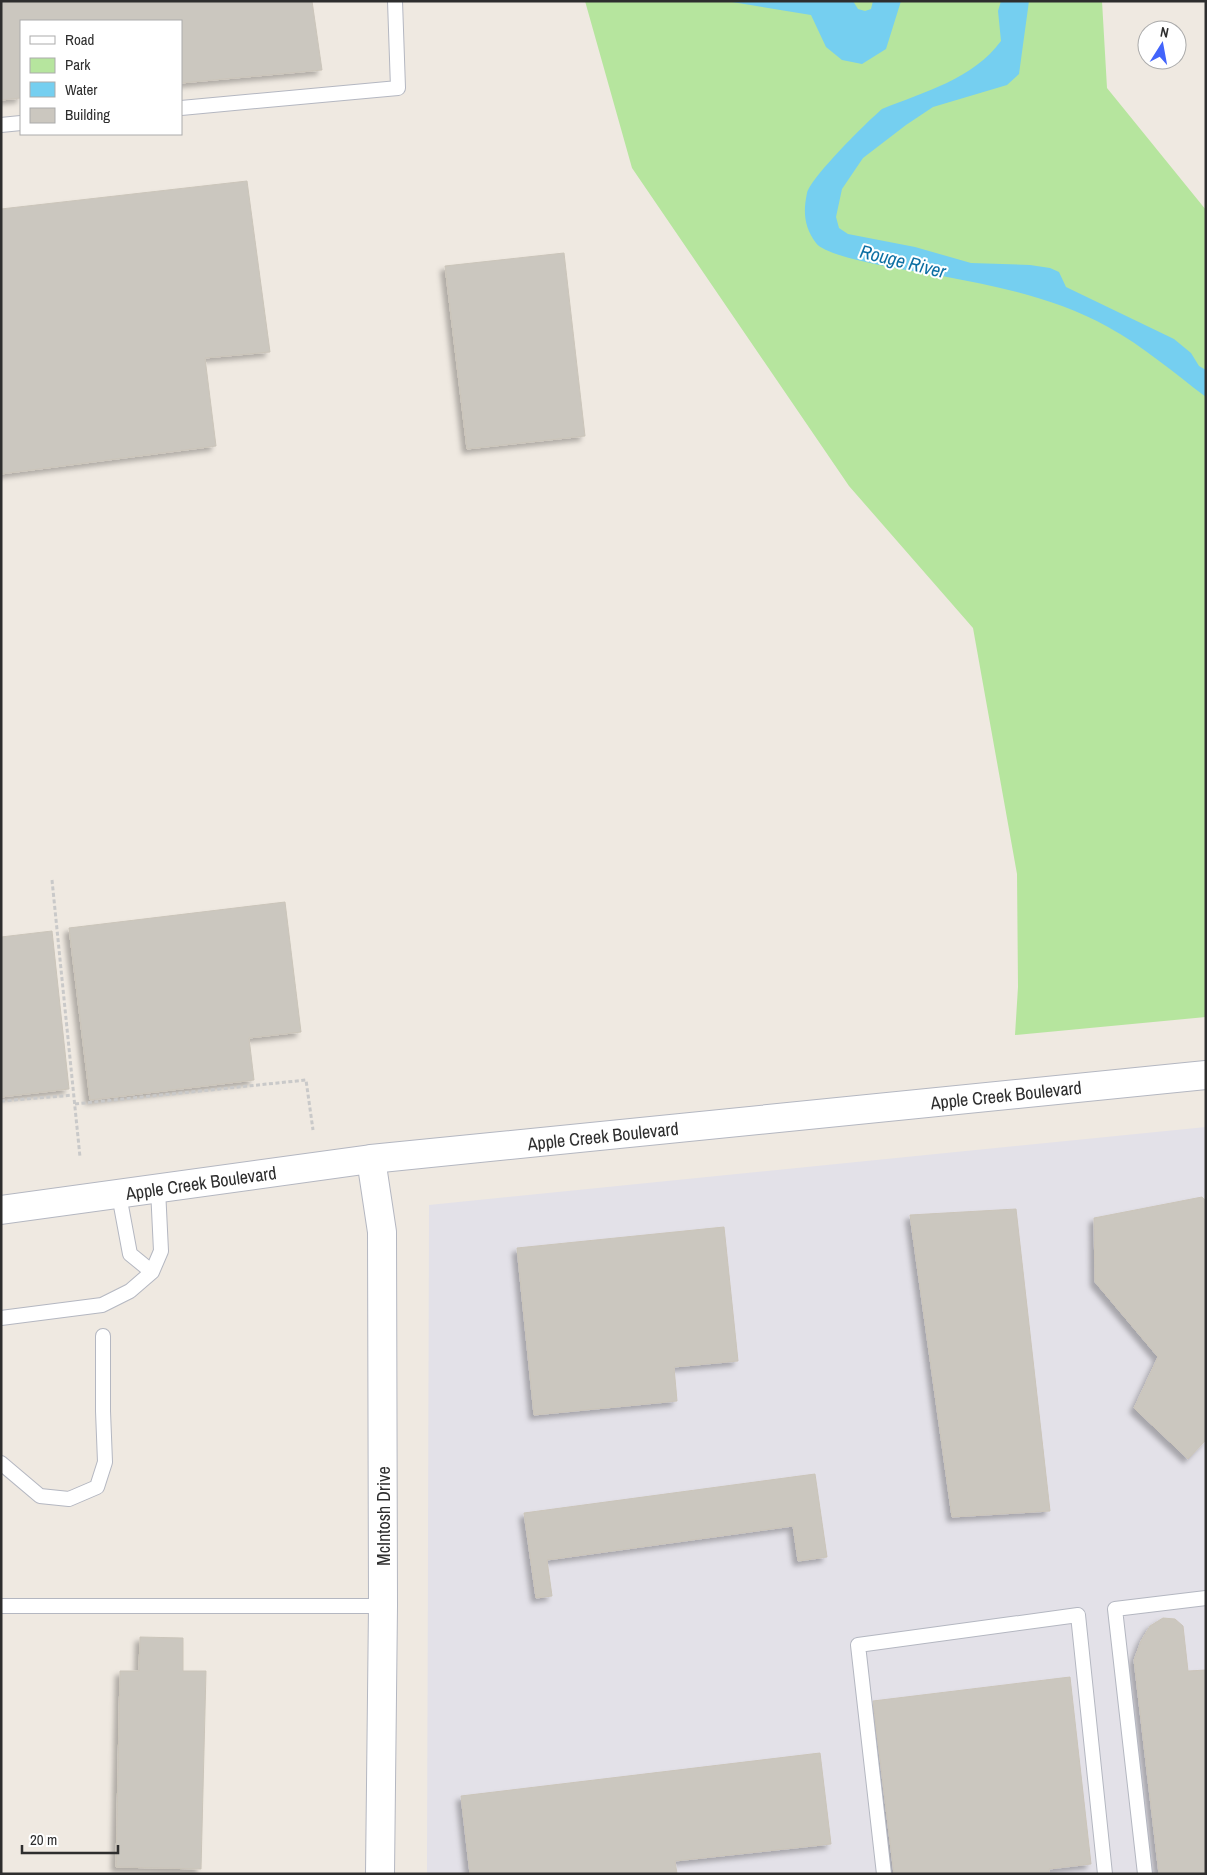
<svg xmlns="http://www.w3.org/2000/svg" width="1207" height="1875" font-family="'Archivo Narrow',sans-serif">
  <defs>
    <filter id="shadow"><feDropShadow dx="-4.5" dy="4.5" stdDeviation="2.5" flood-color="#0004"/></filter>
  </defs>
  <rect width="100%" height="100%" fill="#efe9e1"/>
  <path fill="#e3e1e8" d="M1206 1127V1874H427L429 1205Z"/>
  <path fill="#b6e59e" d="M585 1H1102L1107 88 1206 210V1017L1015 1035 1018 987 1017 874 973 628 849 486 632 168Z"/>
  <path fill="#75cff0" d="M726 1H853L858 9 865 11 871 9 873 1H901L886 49 862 64 842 60 826 47 811 15Z
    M1001 1H1029L1019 74 1007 85 933 107 906 125 863 158 842 189 836 217 839 228 848 234 915 247 971 263 1030 265 1050 268 1059 272 1066 287 1174 339 1191 353 1199 366 1206 370V397C1174 373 1143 346 1108 327 1056 298 1000 287 942 276 920 272 827 259 816 243 804 227 803 212 807 193 812 176 867 122 882 109 924 92 973 79 1001 41L998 11Z"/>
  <path fill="#cbc7bf" stroke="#cbc5ba" filter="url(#shadow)" d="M1 1H312L322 70 181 83V21H21V98L1 100Z
    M247 181 270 352 205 358 216 446 1 474V209Z
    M564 253 585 436 467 449 445 266Z
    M285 902 301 1032 249 1038 254 1080 90 1100 69 928Z
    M52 931 69 1089 1 1097V937Z
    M1202 1197 1206 1201V1440L1188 1459 1134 1408 1158 1357 1095 1282 1094 1218Z
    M1016 1209 1050 1511 952 1517 910 1215Z
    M724 1227 738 1361 674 1367 677 1401 534 1415 517 1248Z
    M815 1474 827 1557 798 1561 793 1526 547 1560 552 1596 536 1598 524 1513Z
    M1163 1618 1175 1619 1183 1626 1188 1671 1206 1670V1874H1159L1134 1660 1141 1641 1150 1626Z
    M140 1637 183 1638V1671H206L201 1869 116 1867 120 1671H139Z
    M1070 1677 1091 1864 1049 1869V1874H894L873 1701Z
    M820 1753 831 1844 675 1861 677 1874H470L461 1796Z"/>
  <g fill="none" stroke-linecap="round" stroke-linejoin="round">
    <g stroke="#b4b7c1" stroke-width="16">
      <path id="service" d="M181 108 398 88 395 1
        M1 125 21 123
        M119 1195 130 1254 152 1272
        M1 1318 102 1305 130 1291 152 1272 161 1251 158 1189
        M1 1463 40 1496 69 1499 97 1487 105 1462 103 1411V1336
        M1 1606H383
        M884 1874 858 1645 1078 1615 1105 1874
        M1145 1874 1115 1609 1206 1598"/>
    </g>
    <g stroke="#b4b7c1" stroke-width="30">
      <path id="tertiary" d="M371 1159 382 1232 383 1606 380 1874"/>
    </g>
    <g stroke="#b4b7c1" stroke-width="30">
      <path id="secondary" d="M1 1210 371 1159 1206 1075"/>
    </g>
    <path stroke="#c9c9c9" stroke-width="3" stroke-dasharray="4 2.5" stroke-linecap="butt" d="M52 880 80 1157
      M1 1101 74 1095
      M75 1104 306 1080 313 1130"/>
    <use href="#service" stroke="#fff" stroke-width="14"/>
    <use href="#tertiary" stroke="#fff" stroke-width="28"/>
    <use href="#secondary" stroke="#fff" stroke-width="28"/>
  </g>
  <g text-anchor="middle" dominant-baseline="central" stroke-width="4" stroke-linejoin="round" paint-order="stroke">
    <g font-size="18" fill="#2e2e2e" stroke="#fff">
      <text transform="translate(1006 1095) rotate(-6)">Apple Creek Boulevard</text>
      <text transform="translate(603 1136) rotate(-6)">Apple Creek Boulevard</text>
      <text transform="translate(201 1183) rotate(-8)">Apple Creek Boulevard</text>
      <text transform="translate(383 1516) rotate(-90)">McIntosh Drive</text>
    </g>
    <g font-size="19" font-style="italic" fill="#0d6fa3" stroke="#fff">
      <text transform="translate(903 261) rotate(14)">Rouge River</text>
    </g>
  </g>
  <rect width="1207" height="1875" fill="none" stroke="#2e2e2e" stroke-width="5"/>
  <rect x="20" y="20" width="162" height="115" fill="#ffffff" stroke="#ababab"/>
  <rect x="30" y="36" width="25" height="8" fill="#ffffff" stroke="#ababab"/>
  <text x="65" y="45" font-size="15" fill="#2e2e2e">Road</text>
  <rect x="30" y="58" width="25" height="15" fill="#b6e59e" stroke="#ababab"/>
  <text x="65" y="70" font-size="15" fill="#2e2e2e">Park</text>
  <rect x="30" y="82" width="25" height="15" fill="#75cff0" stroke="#ababab"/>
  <text x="65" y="95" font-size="15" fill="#2e2e2e">Water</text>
  <rect x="30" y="108" width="25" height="15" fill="#cbc7bf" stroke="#ababab"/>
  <text x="65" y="120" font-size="15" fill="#2e2e2e">Building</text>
  <g transform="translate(1162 45) rotate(11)"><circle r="24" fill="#ffffff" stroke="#ababab"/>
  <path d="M0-4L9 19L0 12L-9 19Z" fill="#4264fb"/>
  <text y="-8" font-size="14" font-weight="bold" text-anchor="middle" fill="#2e2e2e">N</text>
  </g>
  <path d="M22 1845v8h96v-8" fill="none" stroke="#2e2e2e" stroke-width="2.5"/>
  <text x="30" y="1845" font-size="15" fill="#2e2e2e" stroke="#ffffff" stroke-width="4" paint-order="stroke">20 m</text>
</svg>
